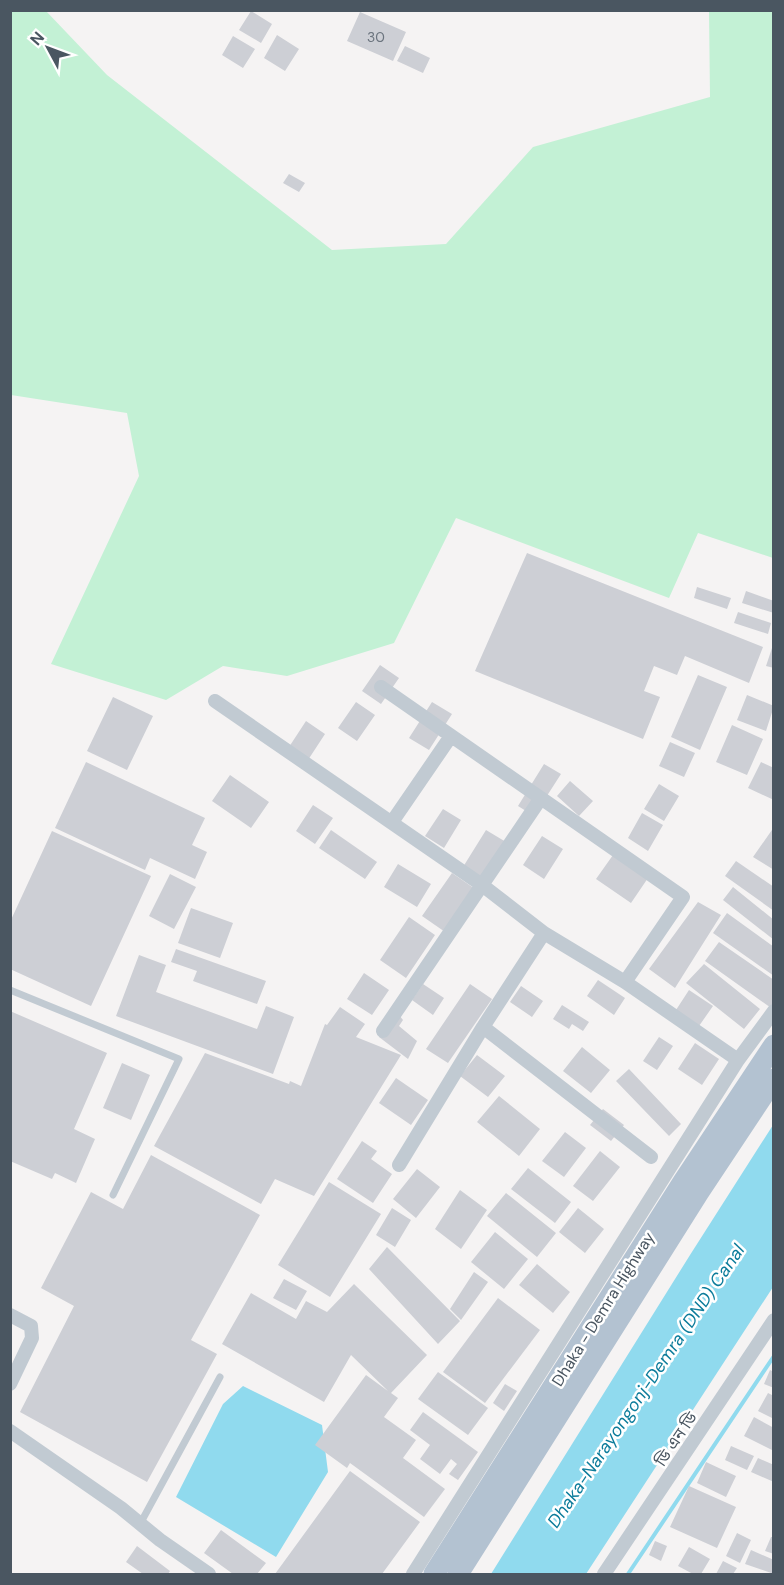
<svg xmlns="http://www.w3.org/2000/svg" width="784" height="1585" font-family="'DM Sans','Noto Sans Bengali',sans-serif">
  <rect width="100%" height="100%" fill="#f5f3f3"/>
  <path fill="#c3f1d5" d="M10 11H46L107 75 332 250 446 244 533 147 710 97 709 11H773V558L698 533 669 598 456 518 394 643 287 676 223 666 166 700 51 664 139 476 127 413 11 395Z"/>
  <path fill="#90daee" d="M773 1125V1287L586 1574H491L690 1255Z
    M243 1386 322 1425 328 1472 276 1557 176 1497 223 1404Z"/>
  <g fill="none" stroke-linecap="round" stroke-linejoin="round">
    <path stroke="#90daee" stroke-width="4" d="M628 1574 774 1356"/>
  </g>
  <path fill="#cdcfd5" d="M251 11 272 24 261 43 239 30Z
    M360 12 406 32 393 61 347 41Z
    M277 35 299 49 285 71 264 58Z
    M233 36 255 49 243 68 222 55Z
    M405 46 430 58 423 73 397 61Z
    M289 174 305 183 299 192 283 183Z
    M527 553 763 647 749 683 685 656 677 675 654 666 644 691 660 697 643 739 475 671Z
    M697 587 731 598 727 609 694 598Z
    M746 591 774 601V613L742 603Z
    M738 612 771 623 768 634 734 623Z
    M773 645H774V668L766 666Z
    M380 665 399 678 381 704 362 691Z
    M698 675 727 687 700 750 671 737Z
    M747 695 774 706 766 731 737 720Z
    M113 697 153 716 127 770 87 751Z
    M356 702 375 715 357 741 338 728Z
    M432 702 452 714 429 750 409 738Z
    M306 721 325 734 308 760 289 747Z
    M732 725 763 739 747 775 716 762Z
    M670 742 695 753 684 777 659 766Z
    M86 762 205 818 192 845 207 852 195 879 150 858 145 870 55 828Z
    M761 762 774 768V800L748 788Z
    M544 764 561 774 534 816 518 806Z
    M230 775 269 802 251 828 212 801Z
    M570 781 593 801 579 816 557 796Z
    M659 784 679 796 664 821 644 809Z
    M313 805 333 818 315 844 296 831Z
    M443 809 461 820 444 848 425 836Z
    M642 813 663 825 648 851 628 838Z
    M774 827V870L753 857Z
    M331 830 377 862 365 879 319 848Z
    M486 830 506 842 483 879 463 867Z
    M52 831 151 876 91 1006 10 969V922Z
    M542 836 563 849 544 879 523 865Z
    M613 855 648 878 631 903 596 879Z
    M736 861 774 887V911L725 876Z
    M398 864 431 884 417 907 384 887Z
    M452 873 478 891 448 934 422 916Z
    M170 874 196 887 174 929 149 916Z
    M733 887 774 920V940L723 900Z
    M698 902 721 915 675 988 649 969Z
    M191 908 233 923 220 958 178 943Z
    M727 913 774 947V976L713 933Z
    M409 917 435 935 406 978 380 960Z
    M719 942 774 980V1010L705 961Z
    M176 949 266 981 257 1004 193 981 197 971 171 962Z
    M139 955 166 965 156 992 257 1029 266 1006 294 1017 273 1074 116 1016Z
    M704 964 760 1009 744 1029 686 983Z
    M364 973 389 990 372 1015 347 999Z
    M598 980 625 998 614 1015 587 996Z
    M423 984 444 998 433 1015 412 1000Z
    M470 984 492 999 448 1063 426 1049Z
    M521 986 543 1001 532 1017 510 1002Z
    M689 990 713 1006 699 1026 676 1010Z
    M562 1005 589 1022 583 1031 572 1024 569 1029 553 1019Z
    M340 1007 365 1024 356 1037 401 1055 314 1196 275 1179 261 1204 154 1146 205 1053 289 1084 290 1081 301 1086 325 1024 327 1025Z
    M10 1011 107 1053 74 1129 95 1139 76 1183 55 1173 52 1179 10 1161Z
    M399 1015 403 1020 399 1026 417 1041 408 1059 379 1037 381 1026Z
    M659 1037 673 1046 657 1070 643 1061Z
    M695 1043 719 1059 702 1085 678 1069Z
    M582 1047 610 1070 591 1093 563 1071Z
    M477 1055 505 1076 488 1097 460 1076Z
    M122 1063 150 1075 131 1120 103 1108Z
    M629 1069 681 1124 669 1136 616 1081Z
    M396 1078 428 1100 411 1125 379 1103Z
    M499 1096 540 1129 519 1156 477 1122Z
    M603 1109 624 1125 611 1141 590 1125Z
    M565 1132 586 1148 564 1177 542 1161Z
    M362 1141 377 1151 371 1159 392 1174 373 1203 337 1179Z
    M600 1151 620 1167 593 1201 573 1186Z
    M151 1155 260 1215 191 1340 217 1354 147 1482 20 1412 74 1306 41 1288 91 1192 123 1209Z
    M528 1168 571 1202 555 1223 511 1189Z
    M417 1169 440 1187 416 1218 393 1199Z
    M329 1182 381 1214 330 1297 278 1265Z
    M460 1190 487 1210 461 1249 435 1229Z
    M506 1193 556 1233 537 1257 487 1216Z
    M392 1208 411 1220 395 1247 376 1235Z
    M578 1208 604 1229 585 1253 559 1232Z
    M495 1232 528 1259 504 1289 471 1262Z
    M387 1247 460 1321 438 1344 369 1269Z
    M537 1264 570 1292 553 1313 519 1285Z
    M474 1272 488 1282 461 1320 450 1309Z
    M284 1279 307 1291 296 1310 273 1298Z
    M354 1284 427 1355 391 1393 398 1398 384 1417 416 1440 403 1458 445 1489 424 1517 350 1463 347 1468 315 1445 366 1375 388 1391 351 1355 324 1402 222 1344 251 1293 296 1319 306 1301 327 1312Z
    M498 1298 540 1330 485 1403 443 1372Z
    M770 1370 774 1372V1388L764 1384Z
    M438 1372 488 1408 468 1435 418 1399Z
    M505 1384 517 1391 504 1411 493 1403Z
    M768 1393 774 1396V1419L758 1411Z
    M423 1412 478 1452 458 1480 449 1474 457 1464 451 1459 440 1474 420 1459 430 1445 410 1430Z
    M754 1417 774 1428V1451L744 1436Z
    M731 1446 754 1456 747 1470 725 1460Z
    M758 1458 774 1465V1482L751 1472Z
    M706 1462 736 1476 726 1497 697 1483Z
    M350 1471 420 1522 382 1574H275Z
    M689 1486 736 1507 717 1548 670 1527Z
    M221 1530 266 1563 257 1574H233L204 1553Z
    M737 1533 751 1540 740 1563 726 1556Z
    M771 1537H774V1554L765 1551Z
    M655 1541 667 1546 661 1561 649 1555Z
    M137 1546 170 1571 168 1574H143L126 1562Z
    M689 1547 710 1559 701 1574H693L678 1566Z
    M751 1550 774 1560V1574L745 1564Z
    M723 1561 737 1568 733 1574H716Z"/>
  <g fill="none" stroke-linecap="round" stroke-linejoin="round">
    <path stroke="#c1cad2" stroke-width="7" d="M10 990 179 1059 113 1195
      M140 1524 220 1377"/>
    <path stroke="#c1cad2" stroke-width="14" d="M381 687 683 897 625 982
      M215 701 482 885 541 798
      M392 822 451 736
      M483 1027 651 1157
      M383 1031 482 885 544 933 625 982 738 1060
      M399 1165 483 1027 544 933
      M10 1315 31 1326 32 1338 10 1384
      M10 1431 121 1508 160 1540 209 1574
      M413 1574 738 1060 774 1011
      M604 1574 774 1320"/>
    <path stroke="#b3c2d1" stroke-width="21" d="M434 1574 683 1182 774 1045
      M458 1574 699 1192 774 1079"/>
  </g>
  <g text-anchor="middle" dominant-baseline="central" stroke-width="5" stroke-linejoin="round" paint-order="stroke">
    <g font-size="14" fill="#6b747e">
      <text x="376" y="37">30</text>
    </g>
    <g font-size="16" fill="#4a5661" stroke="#fff">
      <text transform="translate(603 1309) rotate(-58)">Dhaka - Demra Highway</text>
      <text transform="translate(676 1439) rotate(-56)">ডি এন ডি</text>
    </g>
    <g font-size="18" font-style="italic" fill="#0c7c9b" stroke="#fff">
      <text transform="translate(646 1386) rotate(-56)">Dhaka-Narayongonj-Demra (DND) Canal</text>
    </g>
  </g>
  <rect width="784" height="1585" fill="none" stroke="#4a5661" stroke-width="24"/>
  <g transform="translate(48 48) rotate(311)" stroke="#ffffff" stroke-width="4.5" paint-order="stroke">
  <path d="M0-4.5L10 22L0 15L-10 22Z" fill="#4a5661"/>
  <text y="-9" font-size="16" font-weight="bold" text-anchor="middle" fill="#4a5661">N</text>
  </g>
</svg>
